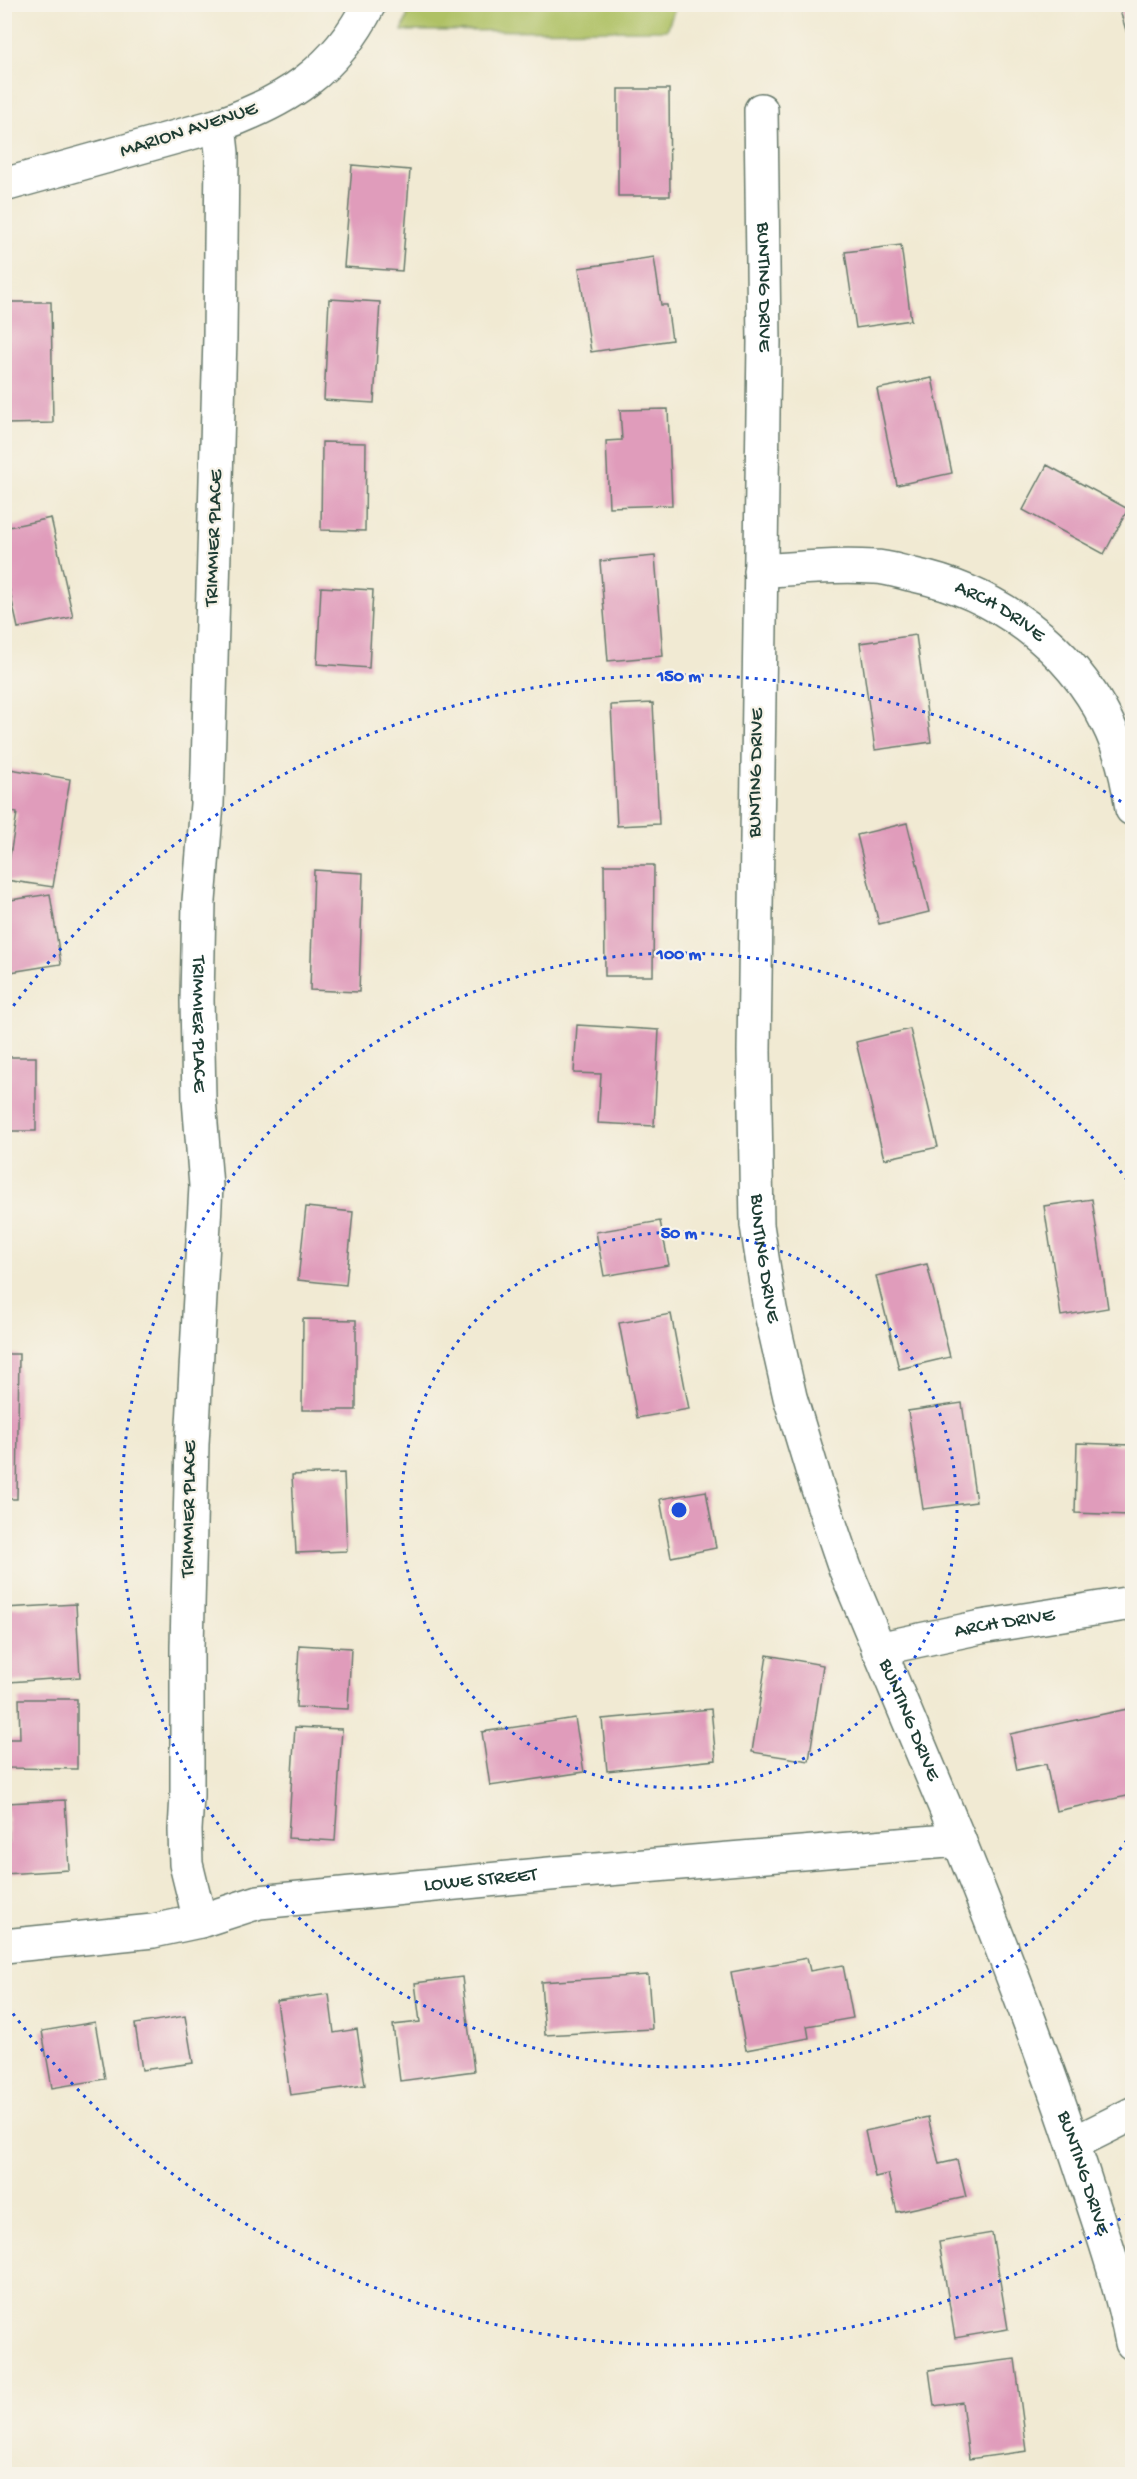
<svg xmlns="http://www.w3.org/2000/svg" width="1137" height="2479" font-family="'Gochi Hand',sans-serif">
  <rect width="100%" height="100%" fill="#f7f3e8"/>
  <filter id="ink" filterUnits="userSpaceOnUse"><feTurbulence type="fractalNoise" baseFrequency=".0167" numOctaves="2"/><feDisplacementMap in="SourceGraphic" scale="12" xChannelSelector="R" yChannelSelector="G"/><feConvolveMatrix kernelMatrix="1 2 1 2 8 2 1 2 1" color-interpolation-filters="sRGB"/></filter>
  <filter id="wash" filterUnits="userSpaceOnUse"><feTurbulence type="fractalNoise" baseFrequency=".008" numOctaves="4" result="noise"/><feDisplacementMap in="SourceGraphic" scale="24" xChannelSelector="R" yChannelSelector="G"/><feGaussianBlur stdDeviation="1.35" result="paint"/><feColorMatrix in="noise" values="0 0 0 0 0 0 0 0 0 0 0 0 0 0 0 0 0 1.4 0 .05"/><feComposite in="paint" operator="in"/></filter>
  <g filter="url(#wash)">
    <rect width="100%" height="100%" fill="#f1ead3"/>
    <path fill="#afc165" stroke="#677f4c" stroke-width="1.5" d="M411 5V4L676 5 667 30 402 31Z"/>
    <g id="blocks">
      <path fill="#e09cbb" d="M1118 4H1132V35L1128 37Z
        M618 89H669L670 196H618Z
        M352 165 410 170 402 271 344 267Z
        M901 245 911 320 856 328 845 252Z
        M654 257 661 305H667L672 340 591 352 579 268Z
        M329 299 380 302 374 403 324 400Z
        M4 302H51L53 423 4 424Z
        M932 378 952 473 897 485 877 389Z
        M668 409 672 505 609 507 606 441 622 440 620 410Z
        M322 442 366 443 365 531 321 530Z
        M1047 465 1128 509 1104 554 1023 510Z
        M51 518 73 617 18 628 4 565V528Z
        M655 556 663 656 608 661 600 561Z
        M321 587 373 590 369 668 317 664Z
        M916 635 931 742 875 750 860 643Z
        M653 703 659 824 617 826 611 705Z
        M4 768 70 779 53 887 6 880 17 813 4 810Z
        M907 823 929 912 879 924 857 835Z
        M604 865H654L653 976H605Z
        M314 870 363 873 359 992 310 990Z
        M50 894 61 964 4 973V901Z
        M577 1025 659 1030 654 1126 598 1123 601 1074 574 1073Z
        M910 1029 938 1147 884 1159 856 1042Z
        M4 1057H36V1131H4Z
        M1092 1199 1108 1308 1061 1316 1044 1206Z
        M306 1207 353 1212 346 1285 298 1280Z
        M660 1221 669 1265 604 1276 596 1232Z
        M927 1264 950 1357 899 1369 876 1276Z
        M671 1314 689 1409 637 1418 619 1323Z
        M303 1319 356 1320V1410H302Z
        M4 1354H19L17 1499H4Z
        M962 1403 976 1502 923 1509 908 1411Z
        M1077 1443 1131 1445 1129 1515 1075 1513Z
        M344 1473 347 1551 296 1553 292 1475Z
        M706 1491 716 1548 671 1557 660 1499Z
        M76 1604 80 1677 9 1682 4 1608Z
        M299 1645 351 1648 348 1709 296 1707Z
        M767 1655 823 1665 809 1761 752 1752Z
        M19 1699H77V1769L8 1768V1739H20Z
        M1132 1708V1795L1056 1811 1046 1764 1017 1770 1010 1734Z
        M711 1709 716 1760 607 1771 602 1719Z
        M575 1718 584 1772 490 1786 482 1732Z
        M295 1727 342 1729 335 1841 288 1838Z
        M65 1800 69 1870 4 1874V1843H9L7 1803Z
        M807 1958 810 1971 843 1965 853 2018 807 2026 809 2038 746 2050 731 1972Z
        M648 1975 652 2029 545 2035 541 1982Z
        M462 1977 474 2071 400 2081 393 2025 420 2022 415 1983Z
        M329 1994 334 2033 357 2029 365 2085 290 2095 277 2001Z
        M185 2016 193 2063 142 2070 135 2024Z
        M95 2022 105 2079 52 2088 42 2031Z
        M928 2117 939 2164 957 2160 966 2197 897 2212 888 2174 875 2177 865 2131Z
        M992 2233 1008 2329 955 2338 939 2242Z
        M1015 2359 1027 2451 969 2459 962 2402 934 2406 929 2370Z"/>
    </g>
  </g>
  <g filter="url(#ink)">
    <use href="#blocks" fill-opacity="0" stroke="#687a6c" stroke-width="1.5"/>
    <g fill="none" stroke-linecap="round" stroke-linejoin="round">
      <g stroke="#687a6c" stroke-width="36">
        <g id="street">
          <path id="s1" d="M761 110 764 342 754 1051 757 1225 770 1309 790 1397 816 1483 845 1568 959 1840"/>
          <path d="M4 185 219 125"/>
          <path id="s2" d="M760 571C798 568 836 565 874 567 887 567 901 572 914 575 995 592 1070 646 1107 722 1121 749 1128 779 1132 809"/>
          <path id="s3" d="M878 1649 981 1627 1132 1603"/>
          <path d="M4 1946 153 1931 200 1921"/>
          <path d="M1074 2143 1132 2114"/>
        </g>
      </g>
      <g stroke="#687a6c" stroke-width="36">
        <g id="secondary">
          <path id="s4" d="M369 4C336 70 287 101 219 125L222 153 220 337 207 804 199 901 197 1000 199 1099 206 1186 192 1444 187 1647V1796L185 1830 186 1864 200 1921 259 1902 560 1873 959 1840C1005 1954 1049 2068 1087 2186 1104 2237 1122 2290 1132 2343"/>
        </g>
      </g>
      <use href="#street" stroke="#fff" stroke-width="33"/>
      <use href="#secondary" stroke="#fff" stroke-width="33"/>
    </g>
  </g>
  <g fill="none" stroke="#1d4ed8" stroke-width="3" stroke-dasharray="3 6">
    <circle cx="679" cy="1510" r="278"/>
    <path d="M1132 1833A557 557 0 1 1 1132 1187"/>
    <path d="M1128 2214A835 835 0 0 1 8 2007M8 1013A835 835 0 0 1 1128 806"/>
  </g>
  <g text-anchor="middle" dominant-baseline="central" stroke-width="4.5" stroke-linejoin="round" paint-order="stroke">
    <g font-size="20" fill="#1f3d34" stroke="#f7f3e8">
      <text transform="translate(189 131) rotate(-18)">MARION AVENUE</text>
      <text stroke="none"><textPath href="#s1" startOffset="177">BUNTING DRIVE</textPath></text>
      <text transform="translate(215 538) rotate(-88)">TRIMMIER PLACE</text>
      <text stroke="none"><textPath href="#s2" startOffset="249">ARCH DRIVE</textPath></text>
      <text transform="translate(757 773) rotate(-89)">BUNTING DRIVE</text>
      <text stroke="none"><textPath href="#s4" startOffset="1098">TRIMMIER PLACE</textPath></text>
      <text stroke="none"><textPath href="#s1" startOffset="1149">BUNTING DRIVE</textPath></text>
      <text transform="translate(190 1509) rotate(-89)">TRIMMIER PLACE</text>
      <text stroke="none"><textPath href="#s3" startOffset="129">ARCH DRIVE</textPath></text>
      <text stroke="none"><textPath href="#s1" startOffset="1635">BUNTING DRIVE</textPath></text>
      <text stroke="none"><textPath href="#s4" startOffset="2282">LOWE STREET</textPath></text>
      <text stroke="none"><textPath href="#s4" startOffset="3118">BUNTING DRIVE</textPath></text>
    </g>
  </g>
  <circle cx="679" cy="1510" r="9" fill="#1d4ed8" stroke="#f7f3e8" stroke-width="3"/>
  <g font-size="18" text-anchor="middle" font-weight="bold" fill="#1d4ed8" stroke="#f7f3e8" stroke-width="4.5" stroke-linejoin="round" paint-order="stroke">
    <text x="679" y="681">150 m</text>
    <text x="679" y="959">100 m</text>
    <text x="679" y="1238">50 m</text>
  </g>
  <rect width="1137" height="2479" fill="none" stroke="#f7f3e8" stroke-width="24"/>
</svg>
